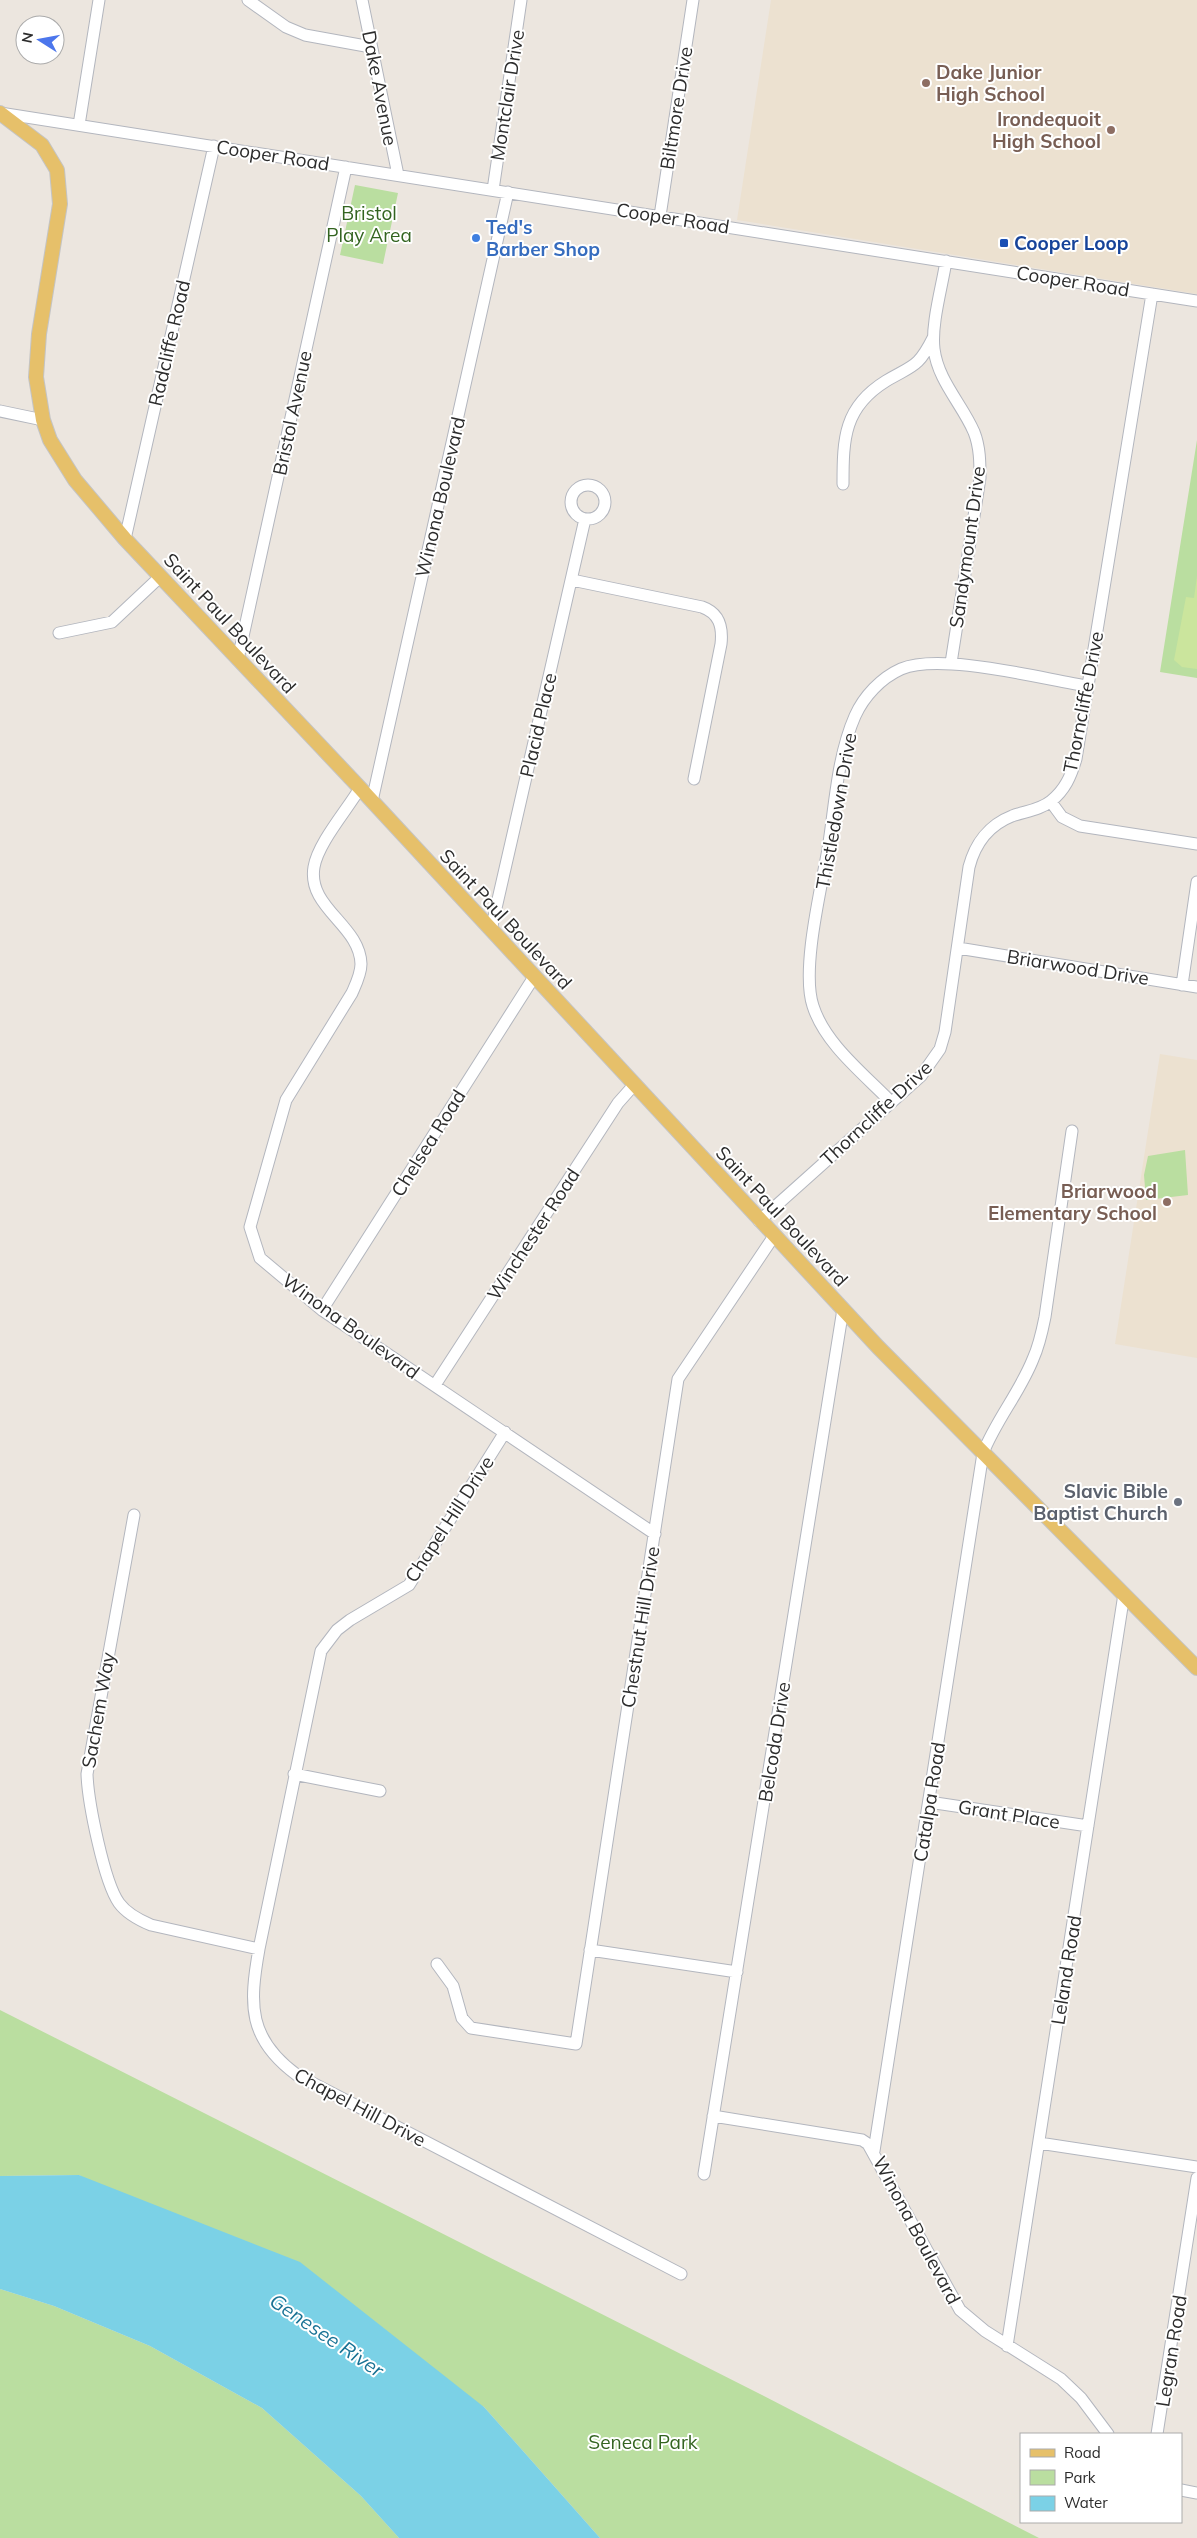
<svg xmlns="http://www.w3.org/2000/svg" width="1197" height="2538" font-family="Mulish,sans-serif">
  <rect width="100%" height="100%" fill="#ece6df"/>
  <path fill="#ece1d0" d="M771 0H1197V294L737 220Z
    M1160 1054 1197 1060V1358L1115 1344Z"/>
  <path fill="#badea0" d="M355 185 398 193 383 264 340 255Z
    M1197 440V678L1160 672Z
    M1185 1150 1188 1195 1146 1200 1144 1175 1148 1156Z
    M0 2010 758 2393 1039 2538H600L484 2407 79 2175 0 2176Z
    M0 2289 54 2306 150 2346 262 2408 361 2496 399 2538H0Z"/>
  <path fill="#cbe59d" d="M1197 576V669L1182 667 1174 660 1186 597 1194 598Z"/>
  <path fill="#7bd1e6" d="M79 2175 300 2262 484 2407 600 2538H399L361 2496 262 2408 150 2346 54 2306 0 2289V2176Z"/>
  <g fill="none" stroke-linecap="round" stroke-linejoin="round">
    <g stroke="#b3b6be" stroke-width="13">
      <path id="minor" d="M248 0 286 27 305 35 371 47
        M362 0 398 175
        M0 113 1197 301
        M79 125 99 0
        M493 190 521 0
        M660 216 693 0
        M946 261C942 287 931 324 934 349 938 381 962 404 974 432 980 447 980 463 980 478L951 663
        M0 411 43 420
        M843 484C843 438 844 407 886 381 913 365 918 368 933 338
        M571 502a17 17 0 1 1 34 0a17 17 0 1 1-34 0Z
        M125 539 214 146
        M572 580 702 607C719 613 723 626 721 644L694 779
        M59 633 112 622 161 576
        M238 659 346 167
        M360 788C347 810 318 843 314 867 307 908 360 925 361 964 361 974 356 984 352 993L286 1100 250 1227 260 1258 322 1310 655 1534
        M372 801 508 192
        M1051 802 1062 817 1080 826 1197 844
        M491 930 585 519
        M958 948 1197 987
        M1182 985 1197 882
        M891 1102C864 1074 825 1044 813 1006 801 970 821 889 828 849 835 806 837 757 855 716 864 696 881 678 901 669 941 652 1042 679 1088 686
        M759 1221 921 1076 940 1049 945 1032 969 867C975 844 989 825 1012 816 1026 811 1040 810 1051 801 1065 790 1071 776 1076 759L1152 294
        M322 1310 534 977
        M435 1385 618 1103 634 1085
        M505 1432 409 1585 350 1620 337 1630 321 1651 259 1949C249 2005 248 2039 297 2075L681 2274
        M134 1515 87 1774C88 1802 104 1882 119 1903 127 1914 139 1920 151 1925L259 1949
        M294 1774 380 1791
        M929 1802 1088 1826
        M590 1950 737 1972
        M437 1964 453 1986 462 2018 471 2028 576 2044 678 1379 774 1236
        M713 2116 862 2140 868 2144 960 2310 985 2331 1061 2379 1081 2398 1108 2434
        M1039 2143 1197 2167
        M874 2151 983 1453C996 1420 1020 1392 1033 1359 1039 1346 1042 1332 1045 1317L1072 1131
        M704 2174 843 1309
        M1007 2346 1124 1594
        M1157 2434 1197 2178
        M1181 2490 1197 2493"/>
    </g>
    <g stroke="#c4c4c4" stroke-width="16">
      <path id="major" d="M0 113 42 145 57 170 60 204 39 334 36 377 43 420 50 440 75 480 125 539 360 788 878 1347 1197 1668"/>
    </g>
    <use href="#minor" stroke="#fff" stroke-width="11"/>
    <use href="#major" stroke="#e6c06a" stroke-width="14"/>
  </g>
  <g fill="#8d6e63" stroke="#fff" stroke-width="2">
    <circle cx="926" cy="83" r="5"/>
    <circle cx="1111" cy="130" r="5"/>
    <circle cx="1167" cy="1202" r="5"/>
  </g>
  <circle fill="#3f7fe0" stroke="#fff" stroke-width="2" cx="476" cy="238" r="5"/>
  <rect fill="#1a4fb4" stroke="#fff" stroke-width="2" x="999" y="238" width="10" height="10" rx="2.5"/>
  <circle fill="#6b7280" stroke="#fff" stroke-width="2" cx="1178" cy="1502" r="5"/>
  <g text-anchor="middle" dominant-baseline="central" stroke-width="4" stroke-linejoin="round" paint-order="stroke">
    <g font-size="19" font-weight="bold" fill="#785e54" stroke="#fff" text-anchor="end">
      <text x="936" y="72" text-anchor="start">Dake Junior<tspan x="936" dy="22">High School</tspan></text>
      <text x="1101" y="119">Irondequoit<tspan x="1101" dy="22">High School</tspan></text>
      <text x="1157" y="1191">Briarwood<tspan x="1157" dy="22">Elementary School</tspan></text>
    </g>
    <g font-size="19" fill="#2c2c2c" stroke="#fff">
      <text transform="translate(380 88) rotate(79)">Dake Avenue</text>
      <text transform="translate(507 95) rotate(-81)">Montclair Drive</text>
      <text transform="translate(676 108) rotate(-81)">Biltmore Drive</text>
      <text transform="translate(273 155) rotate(9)">Cooper Road</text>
      <text transform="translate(673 218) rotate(9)">Cooper Road</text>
      <text transform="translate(1073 281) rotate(9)">Cooper Road</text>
      <text transform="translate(169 343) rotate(-77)">Radcliffe Road</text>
      <text transform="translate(292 413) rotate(-78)">Bristol Avenue</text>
      <text transform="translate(440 497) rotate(-77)">Winona Boulevard</text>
      <text transform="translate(967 547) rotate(-82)">Sandymount Drive</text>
      <text transform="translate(230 623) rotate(47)">Saint Paul Boulevard</text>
      <text transform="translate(1083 702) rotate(-79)">Thorncliffe Drive</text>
      <text transform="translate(538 725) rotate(-77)">Placid Place</text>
      <text transform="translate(836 811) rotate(-80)">Thistledown Drive</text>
      <text transform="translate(506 919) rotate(47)">Saint Paul Boulevard</text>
      <text transform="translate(1078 967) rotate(9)">Briarwood Drive</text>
      <text transform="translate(876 1113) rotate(-43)">Thorncliffe Drive</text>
      <text transform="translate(428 1143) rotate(-58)">Chelsea Road</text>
      <text transform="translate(782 1216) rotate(47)">Saint Paul Boulevard</text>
      <text transform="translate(533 1234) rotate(-57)">Winchester Road</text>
      <text transform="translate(351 1326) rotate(36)">Winona Boulevard</text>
      <text transform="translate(449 1519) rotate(-57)">Chapel Hill Drive</text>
      <text transform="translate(640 1627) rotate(-81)">Chestnut Hill Drive</text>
      <text transform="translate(98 1710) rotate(-80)">Sachem Way</text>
      <text transform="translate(774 1742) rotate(-81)">Belcoda Drive</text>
      <text transform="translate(929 1802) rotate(-81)">Catalpa Road</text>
      <text transform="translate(1009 1814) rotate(9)">Grant Place</text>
      <text transform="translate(1066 1970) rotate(-81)">Leland Road</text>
      <text transform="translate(360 2107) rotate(28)">Chapel Hill Drive</text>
      <text transform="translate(917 2230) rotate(62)">Winona Boulevard</text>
      <text transform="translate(1171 2351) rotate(-81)">Legran Road</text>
    </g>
    <g font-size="19" fill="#336420" stroke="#fff">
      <text x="369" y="213">Bristol<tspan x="369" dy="22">Play Area</tspan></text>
      <text x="643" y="2442">Seneca Park</text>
    </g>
    <g font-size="19" font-weight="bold" fill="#366cbe" stroke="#fff" text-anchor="start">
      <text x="486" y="227">Ted's<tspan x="486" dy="22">Barber Shop</tspan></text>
    </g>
    <g font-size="19" font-weight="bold" fill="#164399" stroke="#fff" text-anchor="start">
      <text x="1014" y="243">Cooper Loop</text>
    </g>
    <g font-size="19" font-weight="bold" fill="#5b616d" stroke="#fff" text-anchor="end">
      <text x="1168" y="1491">Slavic Bible<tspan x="1168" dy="22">Baptist Church</tspan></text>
    </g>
    <g font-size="20" font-style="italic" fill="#187294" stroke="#fff">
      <text transform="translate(327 2335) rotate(34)">Genesee River</text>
    </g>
  </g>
  <rect x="1020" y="2433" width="162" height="90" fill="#ffffff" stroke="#ababab"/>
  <rect x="1030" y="2449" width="25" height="8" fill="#e6c06a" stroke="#ababab"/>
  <text x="1064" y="2458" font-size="15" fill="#2c2c2c">Road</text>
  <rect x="1030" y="2470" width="25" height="15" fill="#badea0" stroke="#ababab"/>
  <text x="1064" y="2483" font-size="15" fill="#2c2c2c">Park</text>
  <rect x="1030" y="2496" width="25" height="15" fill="#7bd1e6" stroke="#ababab"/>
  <text x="1064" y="2508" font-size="15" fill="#2c2c2c">Water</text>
  <g transform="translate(40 40) rotate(281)"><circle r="24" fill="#ffffff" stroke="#ababab"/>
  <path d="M0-4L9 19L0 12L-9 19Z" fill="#4c76ec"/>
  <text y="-8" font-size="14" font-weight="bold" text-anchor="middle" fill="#2c2c2c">N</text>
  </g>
</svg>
